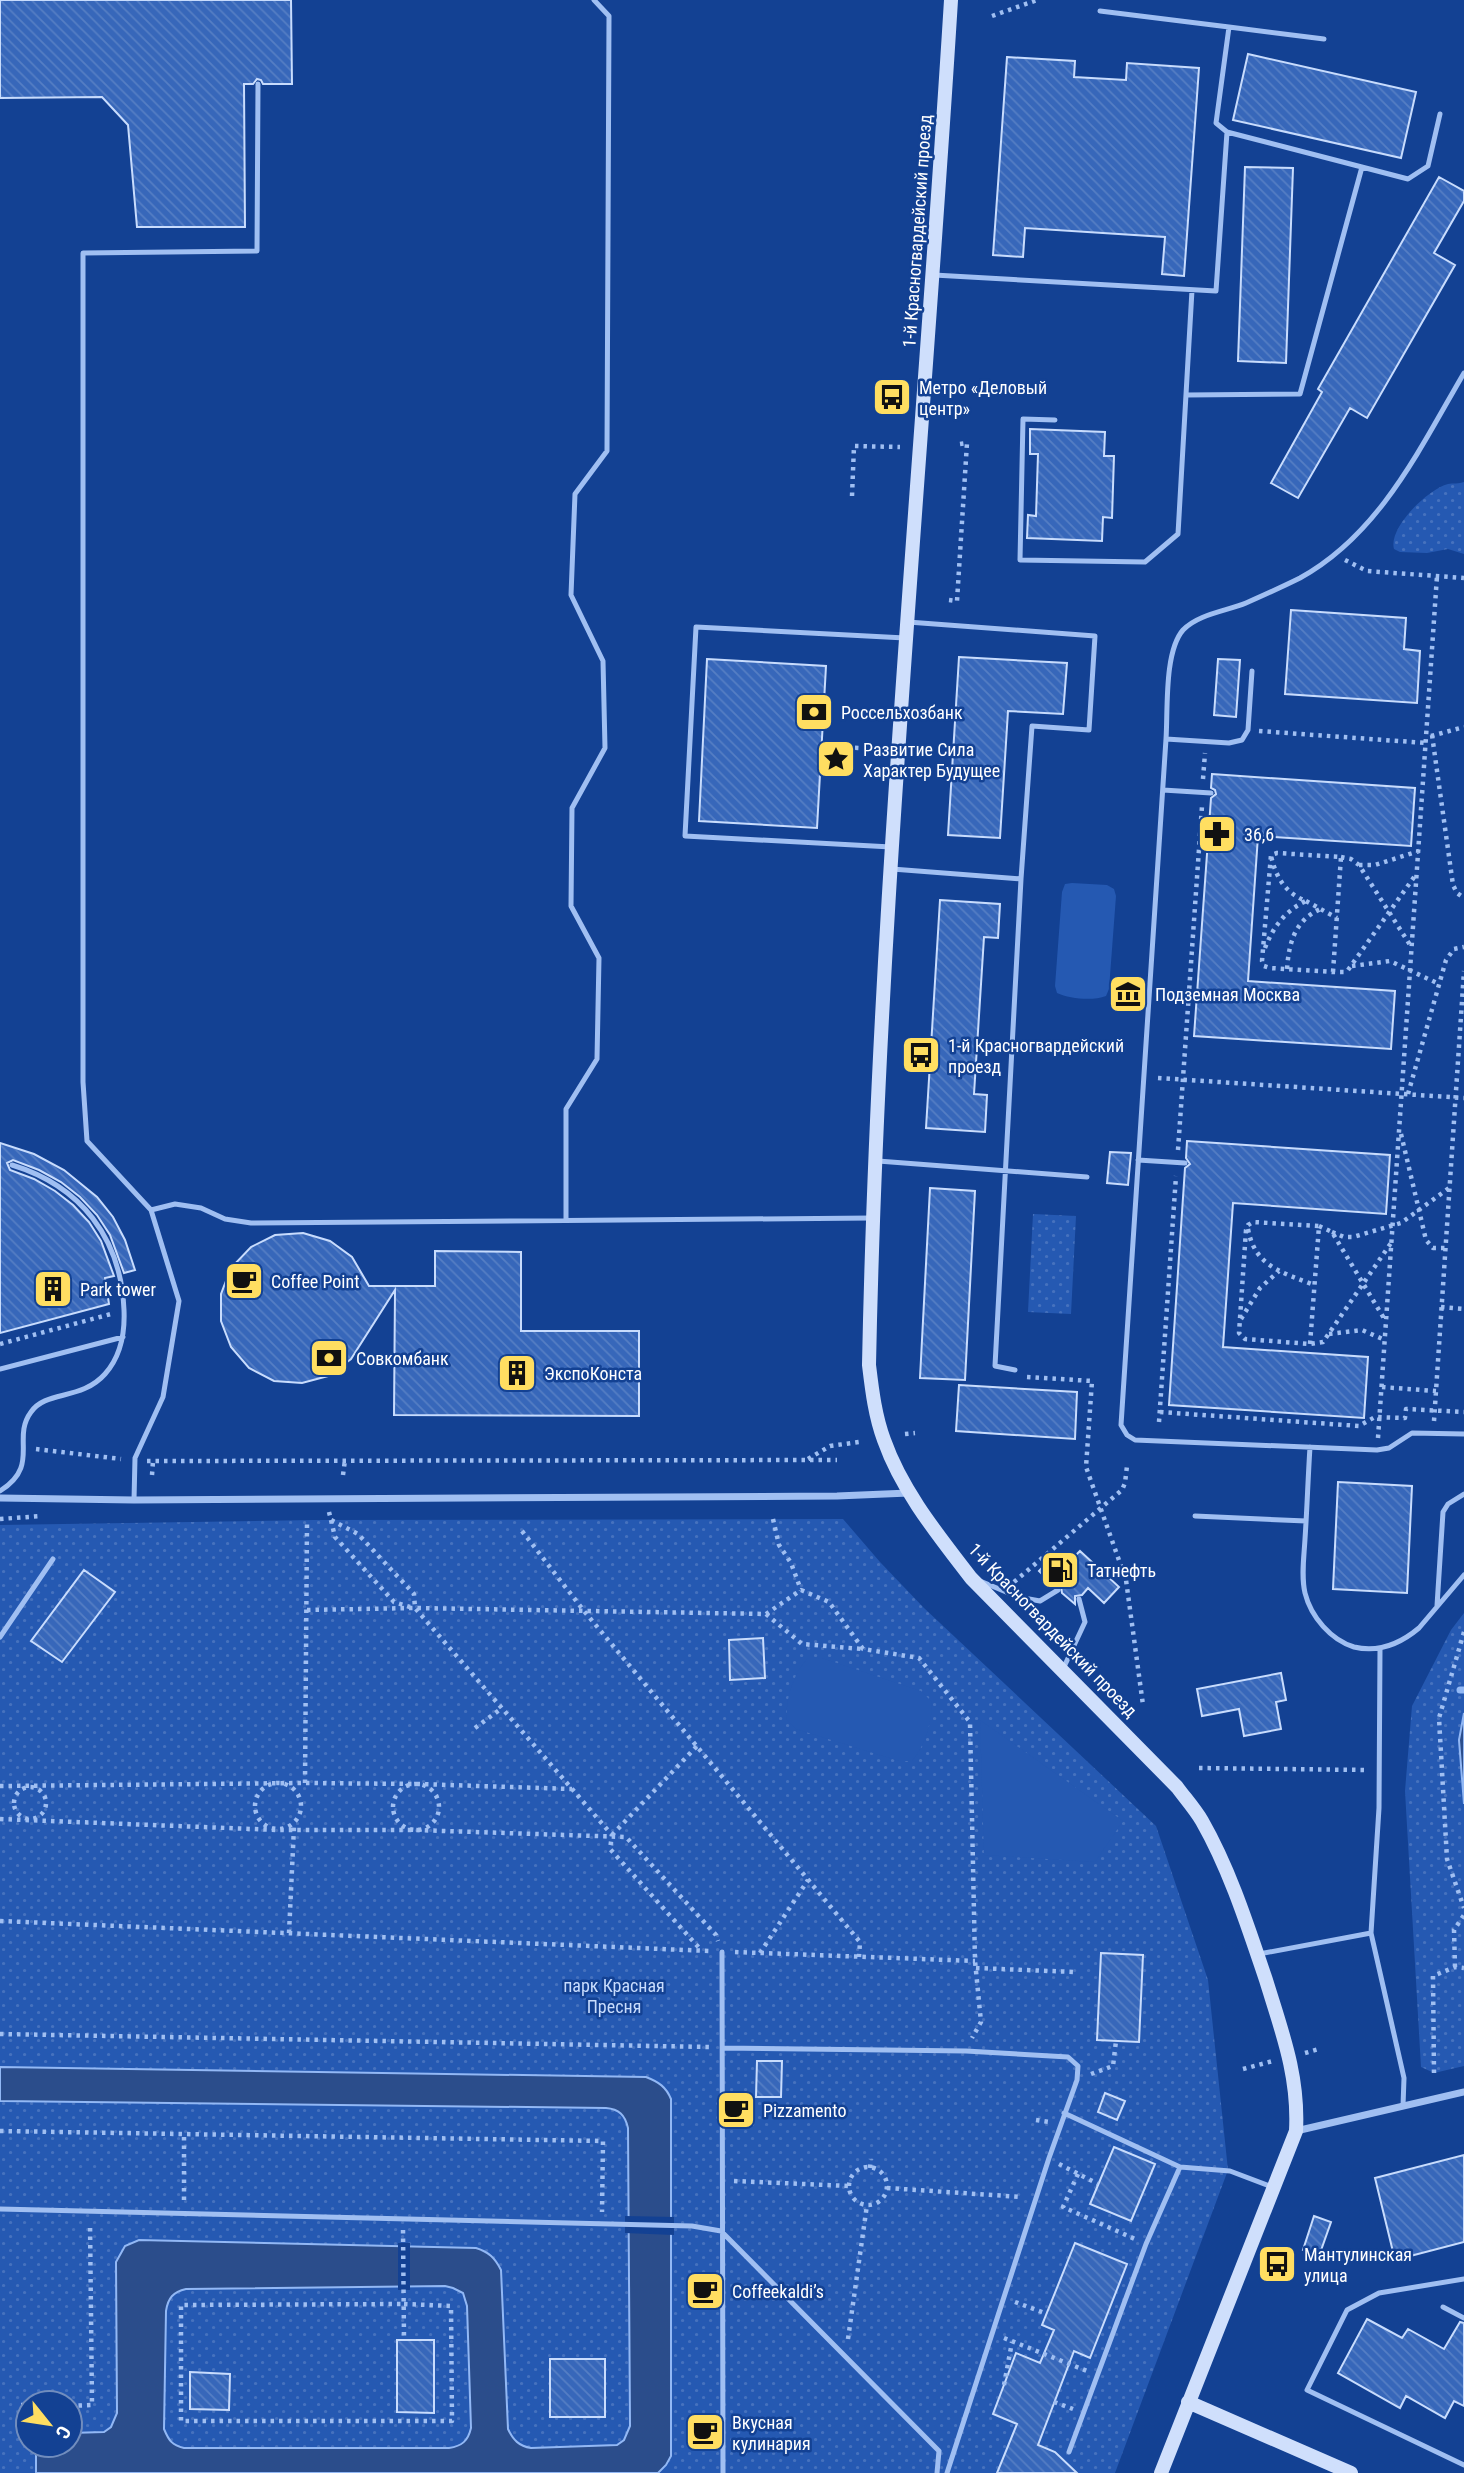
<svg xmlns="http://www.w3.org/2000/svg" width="1464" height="2473" font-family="'Roboto Condensed',sans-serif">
  <defs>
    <pattern id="park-dots" width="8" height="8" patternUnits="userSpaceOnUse" patternTransform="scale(1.75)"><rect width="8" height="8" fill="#2559b2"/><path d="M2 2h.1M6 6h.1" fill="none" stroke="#4672be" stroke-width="1.8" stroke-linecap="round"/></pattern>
    <pattern id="building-back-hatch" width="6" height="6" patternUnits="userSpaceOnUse" patternTransform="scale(1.75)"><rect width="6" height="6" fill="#3767ba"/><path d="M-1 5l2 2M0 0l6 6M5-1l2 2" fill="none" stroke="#557ec4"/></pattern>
  </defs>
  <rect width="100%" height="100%" fill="#134193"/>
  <path fill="url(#park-dots)" fill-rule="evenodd" d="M1464 482V554L1448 549 1427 553 1400 552 1394 549C1388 528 1428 489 1448 484 1453 483 1459 484 1464 482Z
    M1033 1214 1076 1216 1071 1314 1028 1312Z
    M843 1519 880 1562 924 1608 1156 1826 1208 1980 1228 2170 1115 2473H0V1525L314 1520ZM28 2403H70V2445H28Z
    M1464 1613V2066L1434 2073 1421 2067 1405 1791 1412 1706 1451 1630Z"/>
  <path fill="#2559b2" d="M1072 883 1107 885 1114 889 1116 896 1109 989 1106 996C1093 1001 1070 999 1057 993L1055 986 1062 892 1065 884Z
    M808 1658H822L921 1691 932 1702C932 1721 925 1746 912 1761H899L796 1729 787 1720C785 1700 794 1672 808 1658Z
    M980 1720 1123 1821 1095 1862 984 1855Z"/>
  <path fill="#2b4d8b" stroke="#92b8f5" stroke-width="2" fill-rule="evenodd" d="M1464 1713V1804L1459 1740Z
    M0 2067 646 2077C659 2082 666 2087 671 2099V2456L666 2465 658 2473H36V2445H70V2433L104 2432 111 2427 117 2413 116 2262 125 2246 139 2240 476 2248C489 2252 495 2258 501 2270L508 2429C513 2440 519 2446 531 2448L617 2445 624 2440 630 2426 628 2128C625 2115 619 2109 606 2108L0 2101ZM445 2286 453 2288 463 2293 467 2306 471 2428C468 2441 462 2446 449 2448H184C172 2445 169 2441 164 2429L166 2311C168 2298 173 2292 186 2289Z"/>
  <path fill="#134193" d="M625 2216 674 2217V2235L625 2233Z
    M398 2243H410V2290H398Z"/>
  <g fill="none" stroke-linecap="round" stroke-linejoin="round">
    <path stroke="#92b8f5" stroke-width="7" d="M1460 1690H1464"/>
  </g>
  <path fill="url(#building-back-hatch)" stroke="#c8dcfd" stroke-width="2" d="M0 0H291L292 84H263L261 80 257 79 253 84H244L245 227H137L128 125 102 97 0 98Z
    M1248 54 1416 92 1401 158 1233 120Z
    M1007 57 1075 61 1074 77 1126 80 1127 63 1199 68 1184 276 1162 274 1165 237 1025 228 1023 257 993 255Z
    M1245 167 1293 168 1286 363 1238 361Z
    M1439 177 1464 191V201L1434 253 1455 265 1367 418 1350 408 1298 498 1271 483 1322 392 1318 389Z
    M1030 429 1105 432 1104 456H1114L1112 518 1103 517 1102 541 1027 538 1028 515 1036 516 1038 454H1030Z
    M1291 610 1406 618 1404 649 1420 651 1417 703 1285 694Z
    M959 657 1067 663 1063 714 1008 711 1000 838 948 835Z
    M707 659 826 666 817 828 699 821Z
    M1218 659 1240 660 1236 717 1214 715Z
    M1212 774 1415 788 1411 846 1258 836 1248 981 1395 991 1391 1049 1194 1036 1211 798 1216 794 1215 790 1211 788Z
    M940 900 1000 904 998 938 984 937 974 1094 987 1095 985 1132 926 1128Z
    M1187 1141 1390 1155 1386 1214 1233 1203 1223 1347 1368 1357 1364 1418 1169 1405 1185 1168 1190 1164 1186 1158Z
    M0 1143 34 1154 64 1170 97 1197 113 1217 125 1240 135 1270 124 1273 110 1235 97 1215 80 1197 61 1182 39 1170 13 1160 7 1163 10 1170 34 1179 55 1191 73 1205 89 1222 101 1241 114 1276 105 1278 109 1304 0 1333Z
    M1110 1152 1131 1153 1128 1185 1107 1183Z
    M930 1188 975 1191 965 1380 920 1378Z
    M303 1233 330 1241 352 1257 369 1286H435V1251L521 1252V1331H639V1416L394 1415 395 1290 351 1359 328 1376 302 1383 274 1381 249 1368 231 1347 221 1321V1294L231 1268 251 1247 275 1235Z
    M959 1385 1077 1392 1075 1439 956 1431Z
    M1338 1482 1412 1486 1407 1593 1333 1589Z
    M1080 1551 1119 1587 1104 1603 1088 1588 1082 1595 1075 1596V1604L1062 1593 1061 1586H1054L1039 1571 1054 1555 1066 1565Z
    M84 1570 115 1592 62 1662 31 1641Z
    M763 1638 765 1678 730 1680 729 1640Z
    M1281 1673 1286 1700 1276 1702 1281 1729 1244 1736 1239 1709 1202 1716 1197 1689Z
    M1101 1953 1143 1955 1139 2042 1097 2040Z
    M757 2061H782L781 2097H756Z
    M1105 2093 1125 2101 1117 2120 1098 2112Z
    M1114 2147 1155 2164 1131 2221 1090 2204Z
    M1464 2155V2242L1395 2260 1375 2178Z
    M1314 2216 1331 2222 1319 2256 1303 2250Z
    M1075 2243 1127 2264 1090 2358 1074 2351 1038 2445 1055 2452 1077 2473H997L1017 2424 993 2414 1016 2353 1040 2363 1054 2330 1042 2325Z
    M1367 2319 1402 2338 1408 2329 1444 2349 1460 2322 1464 2323V2406L1454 2401 1445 2418 1406 2396 1400 2408 1338 2373Z
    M397 2340H434V2413L397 2412Z
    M550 2359H605V2417H550Z
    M190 2372 230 2374 229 2410 190 2409Z"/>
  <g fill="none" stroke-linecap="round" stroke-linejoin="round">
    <path stroke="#a0bff2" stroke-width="4.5" stroke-dasharray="3.5 5" stroke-linecap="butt" d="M992 16 1037 0
      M852 496 854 446 900 447
      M1345 560 1367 571 1464 578
      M949 600 957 601 967 443 960 444
      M1259 731 1426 743
      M1432 735 1453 885 1457 893 1464 898
      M1431 736 1464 727
      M821 746 859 748
      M1203 779 1205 753
      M1341 857 1351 859 1359 865 1412 948
      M1359 865H1375L1419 851
      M1306 901 1337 918
      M1265 948C1273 927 1286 910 1306 901 1285 893 1276 877 1271 856
      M1352 966 1390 961 1439 984
      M1287 969C1289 942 1295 919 1323 908
      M1333 972 1341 857 1277 853 1271 855 1262 961 1264 966 1270 968 1333 972H1344L1348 970 1417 873
      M1158 1078 1464 1098
      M1408 1094 1446 960 1454 949 1464 947
      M1401 1134 1426 1240 1433 1248H1445
      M1178 1150 1202 806
      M1319 1226 1332 1232 1385 1320
      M1248 1229C1255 1267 1282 1272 1314 1285
      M1332 1232 1344 1237H1353L1401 1223 1449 1188
      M1441 1307 1464 1309
      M1241 1319 1260 1288 1279 1271
      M1329 1334 1362 1330 1385 1340
      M0 1344 111 1314
      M1310 1344 1319 1226 1253 1222 1248 1225 1246 1230 1239 1333 1245 1339 1310 1344 1323 1342 1391 1243
      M1027 1377 1092 1381 1086 1467 1126 1580 1143 1705
      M1382 1387 1436 1391
      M1160 1412 1359 1426 1375 1417 1405 1418 1406 1409 1464 1412
      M1434 1421 1464 971
      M1159 1422 1176 1176
      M905 1434 915 1433
      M1378 1438 1437 576
      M36 1449 121 1459
      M808 1459 830 1446 859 1442
      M147 1461 837 1460
      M152 1475 153 1461
      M343 1475 345 1460
      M329 1512 331 1520 358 1534 414 1594 415 1608 612 1835 610 1849 701 1950
      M0 1519 41 1516
      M773 1519 779 1545 791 1563 801 1590
      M331 1520 335 1537 394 1602 410 1607
      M522 1531 584 1611 860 1942 859 1957
      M1014 1582 1122 1490 1125 1483 1127 1466
      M307 1610 415 1608 766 1614 801 1590 829 1602 863 1649 919 1658 970 1722 975 1961 981 2022 972 2038
      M766 1614 802 1644 862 1649
      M1464 1632 1439 1718 1447 1859 1464 1908
      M475 1728 502 1708
      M1199 1768 1366 1770
      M305 1783 307 1524
      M255 1806a23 23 0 1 1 46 0a23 23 0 1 1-46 0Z
      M393 1807a23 23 0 1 1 46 0a23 23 0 1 1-46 0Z
      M0 1786 305 1783 418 1784 572 1789
      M14 1803a16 16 0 1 1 32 0a16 16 0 1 1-32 0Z
      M0 1819 278 1830H415L626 1837 716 1935 718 1941
      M612 1835 697 1746
      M0 1921 709 1951
      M289 1933 294 1827
      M735 1952 975 1961
      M760 1953 808 1880
      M1455 1967 1454 1930 1464 1915
      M976 1968 1074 1972
      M0 2034 710 2047
      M1305 2053 1319 2049
      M1243 2069 1273 2061
      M1434 2073 1433 1976 1455 1967 1464 1968
      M1091 2074 1113 2066 1116 2041
      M1036 2120 1049 2122
      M0 2131 603 2141 602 2212
      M1059 2164 1098 2184
      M849 2186a19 19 0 1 1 38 0a19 19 0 1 1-38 0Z
      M870 2168 871 2159
      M1078 2174 1063 2207 1135 2239
      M734 2181 849 2186
      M887 2188 1022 2197
      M184 2200V2134
      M403 2230 404 2340
      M1015 2302 1047 2314
      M404 2304 451 2306 452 2421H181V2305Z
      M1004 2338 1087 2371
      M848 2339 867 2205
      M1004 2385 1012 2342
      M1054 2402 1073 2409
      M21 2405H28
      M70 2406 92 2405 90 2223"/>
    <path stroke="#a0bff2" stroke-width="5" d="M1100 11 1229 27
      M1227 132 1216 123 1229 27 1324 39
      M934 275 1216 291 1227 132 1408 179 1428 166 1440 114
      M1464 373C1420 448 1380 534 1300 578 1282 587 1264 595 1246 603 1227 611 1198 614 1183 630 1164 652 1168 710 1166 739L1121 1425 1127 1435 1135 1440 1377 1450 1389 1448 1412 1433 1464 1434
      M1186 395 1300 394 1362 167
      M1055 420 1023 419 1020 560 1145 562 1178 534 1192 290
      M908 622 1095 636 1089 730 1032 726 1021 879 995 1366 1015 1370
      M1166 739 1229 743 1242 740 1248 730 1252 671
      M1163 790 1211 793
      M891 847 685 836 696 627 905 638
      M892 869 1021 879
      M1138 1160 1185 1163
      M878 1161 1087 1177
      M151 1210 175 1204 201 1208 225 1219 251 1223 872 1218
      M566 1220V1109L597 1059 599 958 571 906 572 808 605 748 603 661 571 595 575 494 607 451 609 16 594 0
      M0 1369 123 1337
      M1310 1447C1308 1478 1307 1509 1305 1539 1304 1557 1301 1576 1305 1593 1311 1617 1331 1640 1354 1647 1379 1653 1400 1644 1419 1628L1464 1575
      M0 1491C41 1465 11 1439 31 1412 46 1390 81 1401 105 1374 121 1356 125 1333 124 1310 121 1238 81 1186 12 1165
      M134 1500 135 1458 163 1397 179 1301 151 1210 87 1141 83 1082V253L257 251 258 84
      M1195 1516 1306 1521
      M980 1581 1018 1597 1040 1601 1058 1590
      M1437 1606 1443 1512 1448 1504 1464 1494
      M0 1637 53 1559
      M1063 1669 1085 1622 1079 1599
      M1371 1933 1379 1808 1380 1649
      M722 1952 723 2473
      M1259 1954 1371 1933 1404 2078 1403 2106
      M722 2048 966 2051 1068 2057 1078 2066 1077 2080 1049 2158 947 2473
      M1064 2113 1180 2167 1230 2171 1272 2187
      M0 2209 692 2226 721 2231 939 2451
      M1464 2279 1379 2293 1347 2310 1307 2390 1464 2465
      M1443 2307 1464 2318
      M1069 2452 1146 2244 1180 2167
      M937 2473 939 2451"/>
    <path stroke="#a0bff2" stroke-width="7" d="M0 1498 134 1500 837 1496 909 1493
      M1296 2131 1464 2092"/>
    <path stroke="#cfdffc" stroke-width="14" d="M951 0C923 455 878 909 869 1365 872 1390 875 1416 884 1440 902 1491 938 1535 971 1578L1177 1787C1185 1798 1195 1809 1202 1821 1230 1870 1248 1927 1266 1980 1282 2032 1299 2076 1296 2131L1161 2473
      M1188 2402 1351 2473"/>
  </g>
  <defs>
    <g id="bus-square" transform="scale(2.0125)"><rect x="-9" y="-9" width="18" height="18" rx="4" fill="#ffde61" stroke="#134193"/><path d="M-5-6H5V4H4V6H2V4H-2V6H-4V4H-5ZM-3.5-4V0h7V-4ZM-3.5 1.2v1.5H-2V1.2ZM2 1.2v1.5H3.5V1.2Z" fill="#111"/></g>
    <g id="bank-square" transform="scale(2.0125)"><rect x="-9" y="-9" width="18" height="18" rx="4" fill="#ffde61" stroke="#134193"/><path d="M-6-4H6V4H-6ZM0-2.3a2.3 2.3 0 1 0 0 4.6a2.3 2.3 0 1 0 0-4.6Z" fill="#111"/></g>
    <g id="sight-square" transform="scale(2.0125)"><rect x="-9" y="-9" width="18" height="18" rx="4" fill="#ffde61" stroke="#134193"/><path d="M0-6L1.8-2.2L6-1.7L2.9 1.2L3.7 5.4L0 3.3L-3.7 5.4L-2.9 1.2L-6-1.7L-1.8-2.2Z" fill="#111"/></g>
    <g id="pharmacy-square" transform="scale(2.0125)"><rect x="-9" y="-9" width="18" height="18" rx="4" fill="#ffde61" stroke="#134193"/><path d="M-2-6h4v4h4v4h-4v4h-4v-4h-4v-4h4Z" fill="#111"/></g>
    <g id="museum-square" transform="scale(2.0125)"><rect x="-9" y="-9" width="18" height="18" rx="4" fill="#ffde61" stroke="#134193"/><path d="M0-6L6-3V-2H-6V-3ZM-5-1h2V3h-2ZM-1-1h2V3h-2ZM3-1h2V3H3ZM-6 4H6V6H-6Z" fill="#111"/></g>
    <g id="cafe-square" transform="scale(2.0125)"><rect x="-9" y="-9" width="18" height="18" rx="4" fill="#ffde61" stroke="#134193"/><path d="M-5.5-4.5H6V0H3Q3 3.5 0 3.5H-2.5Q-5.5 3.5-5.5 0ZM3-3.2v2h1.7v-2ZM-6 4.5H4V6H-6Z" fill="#111"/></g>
    <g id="building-square" transform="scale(2.0125)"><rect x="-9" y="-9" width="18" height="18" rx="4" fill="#ffde61" stroke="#134193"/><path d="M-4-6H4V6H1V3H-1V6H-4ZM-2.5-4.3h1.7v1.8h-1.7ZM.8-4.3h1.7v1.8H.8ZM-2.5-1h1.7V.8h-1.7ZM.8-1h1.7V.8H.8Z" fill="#111"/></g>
    <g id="fuel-square" transform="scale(2.0125)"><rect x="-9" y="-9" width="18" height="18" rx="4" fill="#ffde61" stroke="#134193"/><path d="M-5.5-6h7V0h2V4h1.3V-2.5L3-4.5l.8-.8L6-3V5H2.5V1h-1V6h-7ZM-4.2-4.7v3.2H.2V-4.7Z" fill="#111"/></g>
  </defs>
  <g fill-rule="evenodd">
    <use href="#bus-square" x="892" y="397"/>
    <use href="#bank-square" x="814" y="712"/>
    <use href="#sight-square" x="836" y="759"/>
    <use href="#pharmacy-square" x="1217" y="834"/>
    <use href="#museum-square" x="1128" y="994"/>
    <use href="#bus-square" x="921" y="1055"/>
    <use href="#cafe-square" x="244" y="1281"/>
    <use href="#building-square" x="53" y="1289"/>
    <use href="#bank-square" x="329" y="1358"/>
    <use href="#building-square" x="517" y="1373"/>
    <use href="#fuel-square" x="1060" y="1570"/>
    <use href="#cafe-square" x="736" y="2110"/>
    <use href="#bus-square" x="1277" y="2264"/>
    <use href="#cafe-square" x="705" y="2291"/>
    <use href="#cafe-square" x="705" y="2432"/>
  </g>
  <g text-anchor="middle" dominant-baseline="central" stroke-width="5" stroke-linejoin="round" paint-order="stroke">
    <g font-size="18" fill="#fff" stroke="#134193">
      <text transform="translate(917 231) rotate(-86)">1-й Красногвардейский проезд</text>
      <text transform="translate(1053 1630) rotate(46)">1-й Красногвардейский проезд</text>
    </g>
    <g font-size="18" fill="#fff" stroke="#134193" text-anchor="start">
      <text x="919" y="387">Метро «Деловый<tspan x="919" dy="21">центр»</tspan></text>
      <text x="841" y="712">Россельхозбанк</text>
      <text x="863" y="749">Развитие Сила<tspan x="863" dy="21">Характер Будущее</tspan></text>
      <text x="1244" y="834">36,6</text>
      <text x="1155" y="994">Подземная Москва</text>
      <text x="948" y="1045">1-й Красногвардейский<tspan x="948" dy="21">проезд</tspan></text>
      <text x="271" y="1281">Coffee Point</text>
      <text x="80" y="1289">Park tower</text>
      <text x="356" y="1358">Совкомбанк</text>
      <text x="544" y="1373">ЭкспоКонста</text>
      <text x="1087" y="1570">Татнефть</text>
      <text x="763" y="2110">Pizzamento</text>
      <text x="1304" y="2254">Мантулинская<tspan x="1304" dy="21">улица</tspan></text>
      <text x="732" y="2291">Coffeekaldi’s</text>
      <text x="732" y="2422">Вкусная<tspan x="732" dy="21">кулинария</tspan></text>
    </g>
    <g font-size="18" fill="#c8dcfd" stroke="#134193">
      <text x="614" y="1985">парк Красная<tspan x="614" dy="21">Пресня</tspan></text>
    </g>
  </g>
  <g transform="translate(49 2424) rotate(120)"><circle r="33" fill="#134193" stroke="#718dbe" stroke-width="2"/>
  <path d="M0-5L12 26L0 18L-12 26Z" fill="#ffde61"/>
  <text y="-10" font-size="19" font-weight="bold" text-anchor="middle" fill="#ffffff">С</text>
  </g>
</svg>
